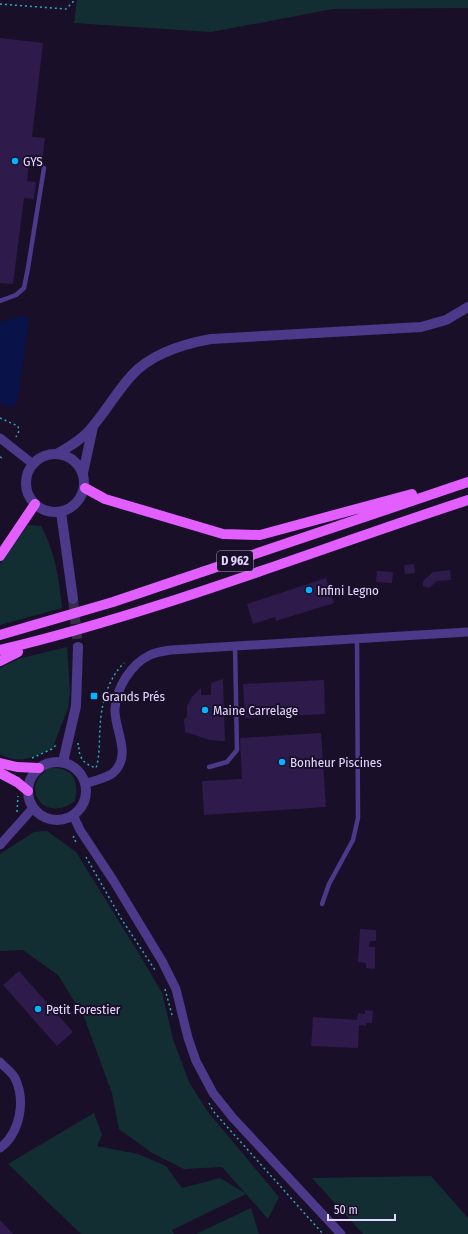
<svg xmlns="http://www.w3.org/2000/svg" width="468" height="1234" font-family="'Fira Sans Condensed',sans-serif">
  <rect width="100%" height="100%" fill="#190f29"/>
  <path fill="#122e33" d="M77 0H468V8L333 9 211 32 74 23Z
    M28 525 41 526C55 552 59 578 62 608L0 625V564Z
    M67 647 70 692 68 708 52 749C33 757 19 765 0 754V668L18 659Z
    M49 768C73 767 79 779 75 801 45 824 18 788 49 768Z
    M47 831 76 852 144 962 162 993 173 1039 189 1082 208 1112 279 1197 268 1219 246 1194 172 1230 174 1234H81L8 1164 94 1113 102 1135 97 1146 138 1154 166 1166 182 1188 220 1178 245 1193 222 1167 184 1169 152 1153 119 1129 112 1093 84 1017 58 975 23 950 0 951V854L34 832Z
    M431 1176 468 1218V1234H363L312 1178Z
    M251 1208 259 1234H196Z"/>
  <path fill="#091349" d="M23 316 28 317V327L17 403 9 408 0 402V322Z"/>
  <path fill="#2e1b4b" d="M0 38 43 43 32 137 45 138 42 162 29 160 27 181 36 182 34 199 24 198 13 284 0 283Z
    M414 564 415 573 405 574 404 565Z
    M450 570 451 580 437 581 429 588 423 586V581L433 572Z
    M377 571 393 572 392 583 376 582Z
    M326 578 334 603 276 621 275 617 253 624 247 604Z
    M223 679 225 741 210 740 185 732 184 719 187 717V706L192 697 201 688V695H211V683Z
    M324 680 325 714 245 718 243 684Z
    M321 733 326 807 204 815 202 781 242 779 240 738Z
    M360 929 376 930V941H370L369 947H375V969L366 968V963L358 962Z
    M19 971 73 1032 57 1046 3 985Z
    M365 1010 373 1011 372 1023H366V1026L359 1025 358 1048 311 1046 313 1017 357 1020 358 1013 365 1014Z
    M0 1220 13 1234H0Z"/>
  <g fill="none" stroke-linecap="round" stroke-linejoin="round">
    <path stroke="#372d49" stroke-width="10" stroke-dasharray="10 5" stroke-linecap="butt" d="M73 599 78 647"/>
    <path stroke="#2caabe" stroke-width="1.5" stroke-dasharray="2 3" stroke-linecap="butt" d="M0 4 66 9 73 2V0
      M0 418 18 426 19 431 16 437
      M0 457 2 458
      M77 744H79C78 758 84 764 96 768 100 756 99 741 100 728 101 705 107 680 124 663
      M32 758 52 749 56 745
      M17 812 18 796
      M74 836 73 838 77 843
      M86 857 122 920 155 970
      M165 989 172 1015
      M209 1103 213 1111 323 1234"/>
    <path stroke="#4c3989" stroke-width="4.5" d="M0 301 16 295 24 288 28 268 44 168
      M209 767 227 762 237 750 235 646
      M322 904 329 884 353 840 358 818 357 639"/>
    <path stroke="#4c3989" stroke-width="9" d="M0 438 33 464
      M85 784C93 781 107 778 113 773 133 755 114 730 115 709 116 688 131 664 150 655 156 652 164 651 171 650L468 632
      M73 815 80 830 113 880 162 961 176 989 188 1038 196 1061 213 1093 233 1118 341 1234
      M0 845 33 808
      M0 1062C4 1067 12 1072 15 1078 26 1101 20 1133 0 1148"/>
    <path stroke="#4c3989" stroke-width="10" d="M26 483a29 29 0 1 1 58 0a29 29 0 1 1-58 0Z
      M57 454C70 446 84 438 93 426 107 410 117 391 132 375 152 353 183 344 211 339L421 327 446 320 468 307
      M83 473 93 427
      M61 512 73 599
      M63 762 76 706 78 647
      M28 791a29 29 0 1 1 58 0a29 29 0 1 1-58 0Z"/>
    <path stroke="#e35eff" stroke-width="10" d="M85 488 105 499 223 534 260 535 412 494
      M0 556 35 504
      M0 635 113 602 468 482
      M0 650C159 612 312 551 468 500
      M0 661 18 652
      M0 763 17 767 39 768
      M0 773 17 782 28 791"/>
  </g>
  <g fill="#03b4ff" stroke="#190f29" stroke-width="1.5">
    <circle cx="15" cy="161" r="4"/>
    <circle cx="309" cy="590" r="4"/>
    <rect x="90" y="692" width="8" height="8" rx="2"/>
    <circle cx="205" cy="710" r="4"/>
    <circle cx="282" cy="762" r="4"/>
    <circle cx="38" cy="1009" r="4"/>
  </g>
  <g text-anchor="middle" dominant-baseline="central" stroke-width="4" stroke-linejoin="round" paint-order="stroke">
    <rect fill="#190f29" stroke="#a79bbf" stroke-width="1" x="217" y="551" width="36" height="20" rx="3"/>
    <g font-size="12" font-weight="bold" fill="#e4d7ff">
      <text x="235" y="561">D 962</text>
    </g>
    <g font-size="13" fill="#e4d7ff" stroke="#190f29" text-anchor="start">
      <text x="23" y="161">GYS</text>
      <text x="317" y="590">Infini Legno</text>
      <text x="102" y="696">Grands Prés</text>
      <text x="213" y="710">Maine Carrelage</text>
      <text x="290" y="762">Bonheur Piscines</text>
      <text x="46" y="1009">Petit Forestier</text>
    </g>
  </g>
  <path d="M328 1214v6h67v-6" fill="none" stroke="#e4d7ff" stroke-width="2"/>
  <text x="334" y="1214" font-size="12" fill="#e4d7ff" stroke="#190f29" stroke-width="3" paint-order="stroke">50 m</text>
</svg>
